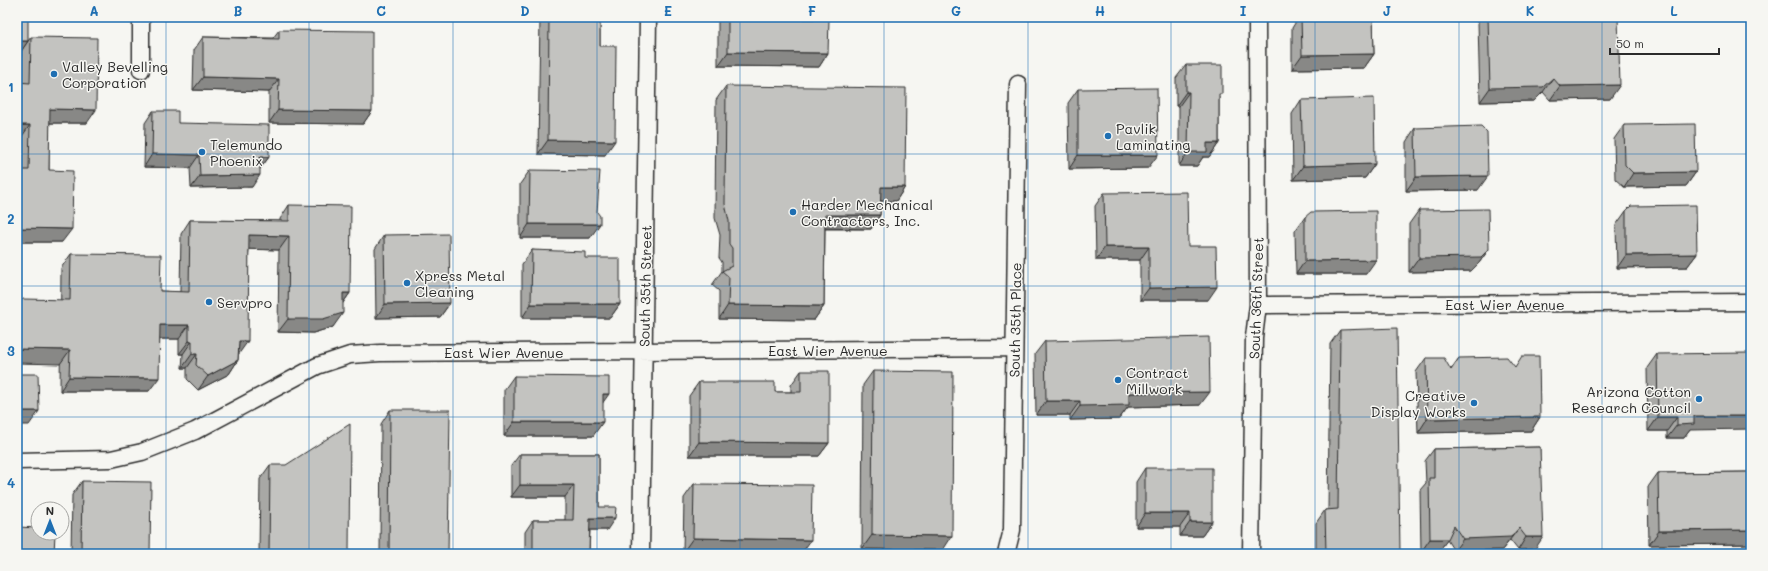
<svg xmlns="http://www.w3.org/2000/svg" width="1768" height="571" font-family="Mali,sans-serif">
  <rect width="100%" height="100%" fill="#f6f6f2"/>
  <filter id="ink" filterUnits="userSpaceOnUse"><feTurbulence type="fractalNoise" baseFrequency=".025" numOctaves="2"/><feDisplacementMap in="SourceGraphic" scale="8" xChannelSelector="R" yChannelSelector="G"/><feConvolveMatrix kernelMatrix="1 2 1 2 8 2 1 2 1" color-interpolation-filters="sRGB"/></filter>
  <g filter="url(#ink)">
    <g fill="none" stroke-linecap="round" stroke-linejoin="round">
      <g stroke="#2b2b2b" stroke-width="19">
        <path id="street" d="M141 70V17
          M1258 305 1751 302
          M17 461 111 459 142 452 195 431 317 366 350 355 380 353 1014 348
          M641 554 648 17
          M1006 554 1012 530 1018 84
          M1251 554 1254 337 1258 305 1257 17"/>
      </g>
      <use href="#street" stroke="#f6f6f2" stroke-width="16"/>
    </g>
    <path fill="#a8a8a5" stroke="#2b2b2b" d="M540 17H600V46L605 155 538 154Z
      M718 17H796V19L828 53 819 67 718 66Z
      M1299 17H1373L1374 54 1364 68 1292 69V28Z
      M1481 17H1618L1610 99 1550 100 1543 92 1534 101 1480 102 1478 22Z
      M279 30 372 111 363 124 269 123V92L193 90 194 50 203 37 273 38Z
      M31 37 87 123H49V170L62 242H17V170H20L21 51Z
      M1186 65 1219 97V143L1209 157H1203L1197 166H1179V106H1176V78Z
      M726 86 905 187 896 201H881L880 215 871 229H825L824 306 814 320 719 319V291L712 285 722 271V262L719 258 720 235 715 218 716 100Z
      M1078 89 1148 168 1069 169 1068 103Z
      M1301 100 1375 164 1365 178 1293 180 1292 114Z
      M153 111 178 123 269 157 260 169 252 187 191 188 190 168 144 167 145 123Z
      M1624 125 1696 172 1686 186 1624 187 1615 179 1614 139Z
      M1415 128 1478 190 1406 191V142Z
      M530 170 597 212 590 238H520V184Z
      M1104 193 1208 300H1140V260H1096L1095 206Z
      M289 205 350 293 343 303 333 327 313 333 278 332 279 250 249 249 238 360 229 374 198 390 187 379V368H182L183 354H179V339H160L149 391H60L61 268 71 254 160 291 180 292 181 234 190 220 280 221V219Z
      M1419 210 1489 249 1479 263 1471 271 1409 272V224Z
      M1626 211 1697 254 1687 267 1617 268 1616 225Z
      M1305 217 1366 274H1296L1295 231Z
      M384 235 450 303 440 317 376 318 375 249Z
      M532 250 585 258 620 304 610 318H522V264Z
      M1340 330 1400 554H1316V523L1325 510H1328L1330 344Z
      M1045 341 1200 405 1128 407 1119 419 1070 420V415H1036L1035 354Z
      M1657 354 1690 430 1684 438H1667V431H1648L1647 368Z
      M1426 358 1451 369 1459 358 1540 417 1531 431 1418 433 1416 372Z
      M801 371 829 443 819 456H689V396L699 382 775 392H791V385Z
      M873 371 943 550 862 549 863 385Z
      M514 376 603 402 593 436H504V390Z
      M390 410 448 554H380L381 424Z
      M1540 447 1535 549 1518 550 1510 540 1502 550 1454 551 1447 540 1439 551 1421 552 1420 490 1426 483 1425 461 1434 449Z
      M520 454H599V507L607 530H590L589 553 611 554H525V532L533 520H565V497H511V466Z
      M270 465 349 554H259L260 479Z
      M1145 468 1212 522 1202 536H1180V527H1136V482Z
      M1751 472V544L1649 545 1648 487 1658 473Z
      M82 481 150 554H71L72 495Z
      M694 484 801 554 683 552 684 498Z"/>
    <path fill="#888886" stroke="#2b2b2b" d="M17 41H28L20 53H17Z
      M728 52 828 53 819 67 718 66Z
      M1374 54 1364 68 1292 69 1302 55Z
      M203 77 279 79 269 92 193 90Z
      M1553 78 1543 92 1534 101 1480 102 1490 88Z
      M1620 85 1610 99 1550 100 1560 86Z
      M1186 92H1189L1179 106H1176Z
      M50 109 96 110 87 123H40Z
      M278 110 372 111 363 124 269 123Z
      M17 125H30L20 139H17Z
      M548 140 615 141 605 155 538 154Z
      M1207 143H1219L1209 157H1203L1197 166H1179L1188 152Z
      M152 154 199 155 190 168 144 167Z
      M1078 155H1158L1148 168 1069 169Z
      M260 157H269L260 169Z
      M1375 164 1365 178 1293 180 1303 166Z
      M1696 172 1686 186 1624 187 1633 173Z
      M260 175 252 187 191 188 200 176Z
      M1488 176 1478 190 1406 191 1416 177Z
      M881 187H905L896 201H871Z
      M825 215H880L871 229 815 228Z
      M529 224H600L590 238H520Z
      M17 228 72 229 62 242H17Z
      M249 235 289 236 279 250 240 249Z
      M1105 247H1149L1140 260H1096Z
      M1489 249 1479 263 1471 271 1409 272 1419 258Z
      M1697 254 1687 267 1617 268 1626 255Z
      M1376 260 1366 274H1296L1305 261Z
      M1217 287 1208 300H1140L1149 288Z
      M343 293H350L340 307Z
      M450 303 440 317 376 318 385 304Z
      M531 304H620L610 318H522Z
      M728 305 824 306 814 320 719 319Z
      M343 313 333 327 313 333 278 332 288 319Z
      M160 325H189L179 339H150Z
      M189 341H192L183 354H179Z
      M239 341H248L238 355Z
      M17 349 70 350 60 364 17 363Z
      M192 354H197L187 368H182Z
      M238 360 229 374 198 390 208 376Z
      M69 377 159 378 149 391H60Z
      M1210 392 1200 405 1128 407 1119 419 1070 420 1080 406 1129 393Z
      M603 394H609L599 408Z
      M1046 401H1080L1070 415H1036Z
      M17 411H39L29 425H17Z
      M1694 416H1751V429L1690 430 1684 438H1667L1677 425Z
      M1540 417 1531 431 1418 433 1427 419Z
      M1658 417H1677L1667 431H1648Z
      M514 422H603L593 436H504Z
      M699 442 829 443 819 456H689Z
      M520 485H574L565 497H511Z
      M1145 513H1190L1180 527H1136Z
      M590 518H615L607 530H581Z
      M1190 522H1212L1202 536H1180Z
      M1519 528 1502 550 1454 551 1463 539Z
      M1751 530V544L1649 545 1659 531Z
      M872 535 952 536 943 550 862 549Z
      M1526 537H1543L1535 549 1518 550Z
      M693 538 811 540 801 554 683 552Z
      M1430 539H1448L1439 551 1421 552Z"/>
    <path fill="#c3c3c0" stroke="#2b2b2b" d="M17 17H28V41H17Z
      M549 17H600V46H616L615 141 548 140Z
      M728 17H796V19H829L828 53 728 52Z
      M1301 17H1373L1374 54 1302 55Z
      M1488 17H1618L1620 85 1560 86 1553 78 1543 87 1490 88Z
      M279 30 372 31V111L278 110 279 79 203 77V37L279 39Z
      M31 37 97 38 96 110 50 109 49 170 73 171 72 229 17 228V170H29L30 125H17V82L30 83Z
      M1186 65H1222V94H1219V143H1207V152H1188L1189 92H1186Z
      M726 86 906 88 905 187H881L880 215H825L824 306 728 305 729 277 722 271 732 266V248L729 244V221L725 204Z
      M1157 88 1158 155H1078V89Z
      M1374 98 1375 164 1303 166 1301 100Z
      M153 111H178V123L269 125V157H260V175L200 176 199 155 152 154Z
      M1695 124 1696 172 1633 173 1625 165 1624 125Z
      M1481 126 1487 132 1488 176 1416 177 1415 128Z
      M530 170 600 171 597 212 600 216V224H529Z
      M1187 192 1188 246H1216L1217 287 1149 288V247H1105L1104 193Z
      M289 205 351 206 350 293H343V313L323 319H288L289 236 249 235 248 341H239L238 360 208 376 196 365 197 354H192V341H189V325H160L159 378 69 377 70 350 17 349V305L23 299 70 300 71 254 161 255 160 291 189 292 190 220 289 221Z
      M1696 205 1697 254 1626 255V211L1631 206Z
      M1488 209 1489 249 1481 257 1419 258V210Z
      M1376 211V260L1305 261V217L1311 212Z
      M449 234 450 303 385 304 384 235Z
      M532 250 585 252V258H620V304H531Z
      M1397 328 1400 554H1326L1325 510 1338 509 1340 330Z
      M1209 337 1210 392 1129 393V405L1080 406V401H1046L1045 341Z
      M1751 353V416H1694V424L1677 425V417H1658L1657 354Z
      M1522 356H1539L1540 417 1427 419 1426 358H1444L1451 370 1459 358 1507 357 1515 367Z
      M801 371H829V443L699 442V382H775V392H801Z
      M873 371 953 372 952 536 872 535Z
      M17 374H38L39 411H17Z
      M514 376 609 377V394H603V422H514Z
      M390 410H450L448 554H389Z
      M350 424 349 554H269L270 465H286Z
      M1540 447 1543 537H1526L1519 528 1511 537 1463 539 1454 526 1448 539H1430L1429 478H1434V449Z
      M520 454H599V507H616L615 518H590L589 553H611V554H533V520H573L574 485H520Z
      M1145 468H1212V522H1190V513H1145Z
      M1751 472V530L1659 531 1658 473Z
      M82 481 151 482 150 554H81Z
      M694 484 812 485 811 540 693 538Z
      M17 527 38 528V533H55L54 554H17Z"/>
  </g>
  <path fill="none" stroke="#1f6fb2" stroke-width="1" stroke-opacity="0.55" d="M166 17V554M309 17V554M453 17V554M597 17V554M740 17V554M884 17V554M1028 17V554M1171 17V554M1315 17V554M1459 17V554M1602 17V554M17 154H1751M17 286H1751M17 417H1751"/>
  <g fill="#1f6fb2" stroke="#f6f6f2" stroke-width="1.5">
    <circle cx="54" cy="74" r="4"/>
    <circle cx="1108" cy="136" r="4"/>
    <circle cx="202" cy="152" r="4"/>
    <circle cx="793" cy="212" r="4"/>
    <circle cx="407" cy="283" r="4"/>
    <circle cx="209" cy="302" r="4"/>
    <circle cx="1118" cy="380" r="4"/>
    <circle cx="1699" cy="399" r="4"/>
    <circle cx="1474" cy="403" r="4"/>
  </g>
  <g text-anchor="middle" dominant-baseline="central" stroke-width="3" stroke-linejoin="round" paint-order="stroke">
    <g font-size="14" fill="#2b2b2b" stroke="#f6f6f2" text-anchor="start">
      <text x="62" y="66">Valley Bevelling<tspan x="62" dy="16">Corporation</tspan></text>
      <text x="1116" y="128">Pavlik<tspan x="1116" dy="16">Laminating</tspan></text>
      <text x="210" y="144">Telemundo<tspan x="210" dy="16">Phoenix</tspan></text>
      <text x="801" y="204">Harder Mechanical<tspan x="801" dy="16">Contractors, Inc.</tspan></text>
      <text x="415" y="275">Xpress Metal<tspan x="415" dy="16">Cleaning</tspan></text>
      <text x="217" y="302">Servpro</text>
      <text x="1126" y="372">Contract<tspan x="1126" dy="16">Millwork</tspan></text>
      <text x="1691" y="391" text-anchor="end">Arizona Cotton<tspan x="1691" dy="16">Research Council</tspan></text>
      <text x="1466" y="395" text-anchor="end">Creative<tspan x="1466" dy="16">Display Works</tspan></text>
    </g>
    <g font-size="14" fill="#2b2b2b" stroke="#f6f6f2">
      <text transform="translate(645 286) rotate(-89)">South 35th Street</text>
      <text transform="translate(1256 298) rotate(-88)">South 36th Street</text>
      <text x="1505" y="304">East Wier Avenue</text>
      <text transform="translate(1015 320) rotate(-89)">South 35th Place</text>
      <text x="828" y="350">East Wier Avenue</text>
      <text x="504" y="352">East Wier Avenue</text>
    </g>
  </g>
  <rect width="1768" height="571" fill="none" stroke="#f6f6f2" stroke-width="44"/>
  <g transform="translate(50 521)"><circle r="19" fill="#f6f6f2" stroke="#a5a5a2"/>
  <path d="M0-3L7 15L0 10L-7 15Z" fill="#1f6fb2"/>
  <text y="-6" font-size="11" font-weight="bold" text-anchor="middle" fill="#2b2b2b">N</text>
  </g>
  <path d="M1610 48v6h109v-6" fill="none" stroke="#2b2b2b" stroke-width="2"/>
  <text x="1616" y="48" font-size="12" fill="#2b2b2b" stroke="#f6f6f2" stroke-width="3" paint-order="stroke">50 m</text>
  <rect x="22" y="22" width="1724" height="527" fill="none" stroke="#1f6fb2" stroke-width="1.5"/>
  <g font-size="13" text-anchor="middle" font-weight="bold" fill="#1f6fb2">
    <text x="94" y="16">A</text>
    <text x="238" y="16">B</text>
    <text x="381" y="16">C</text>
    <text x="525" y="16">D</text>
    <text x="668" y="16">E</text>
    <text x="812" y="16">F</text>
    <text x="956" y="16">G</text>
    <text x="1100" y="16">H</text>
    <text x="1243" y="16">I</text>
    <text x="1387" y="16">J</text>
    <text x="1530" y="16">K</text>
    <text x="1674" y="16">L</text>
    <text x="11" y="92">1</text>
    <text x="11" y="224">2</text>
    <text x="11" y="356">3</text>
    <text x="11" y="488">4</text>
  </g>
</svg>
